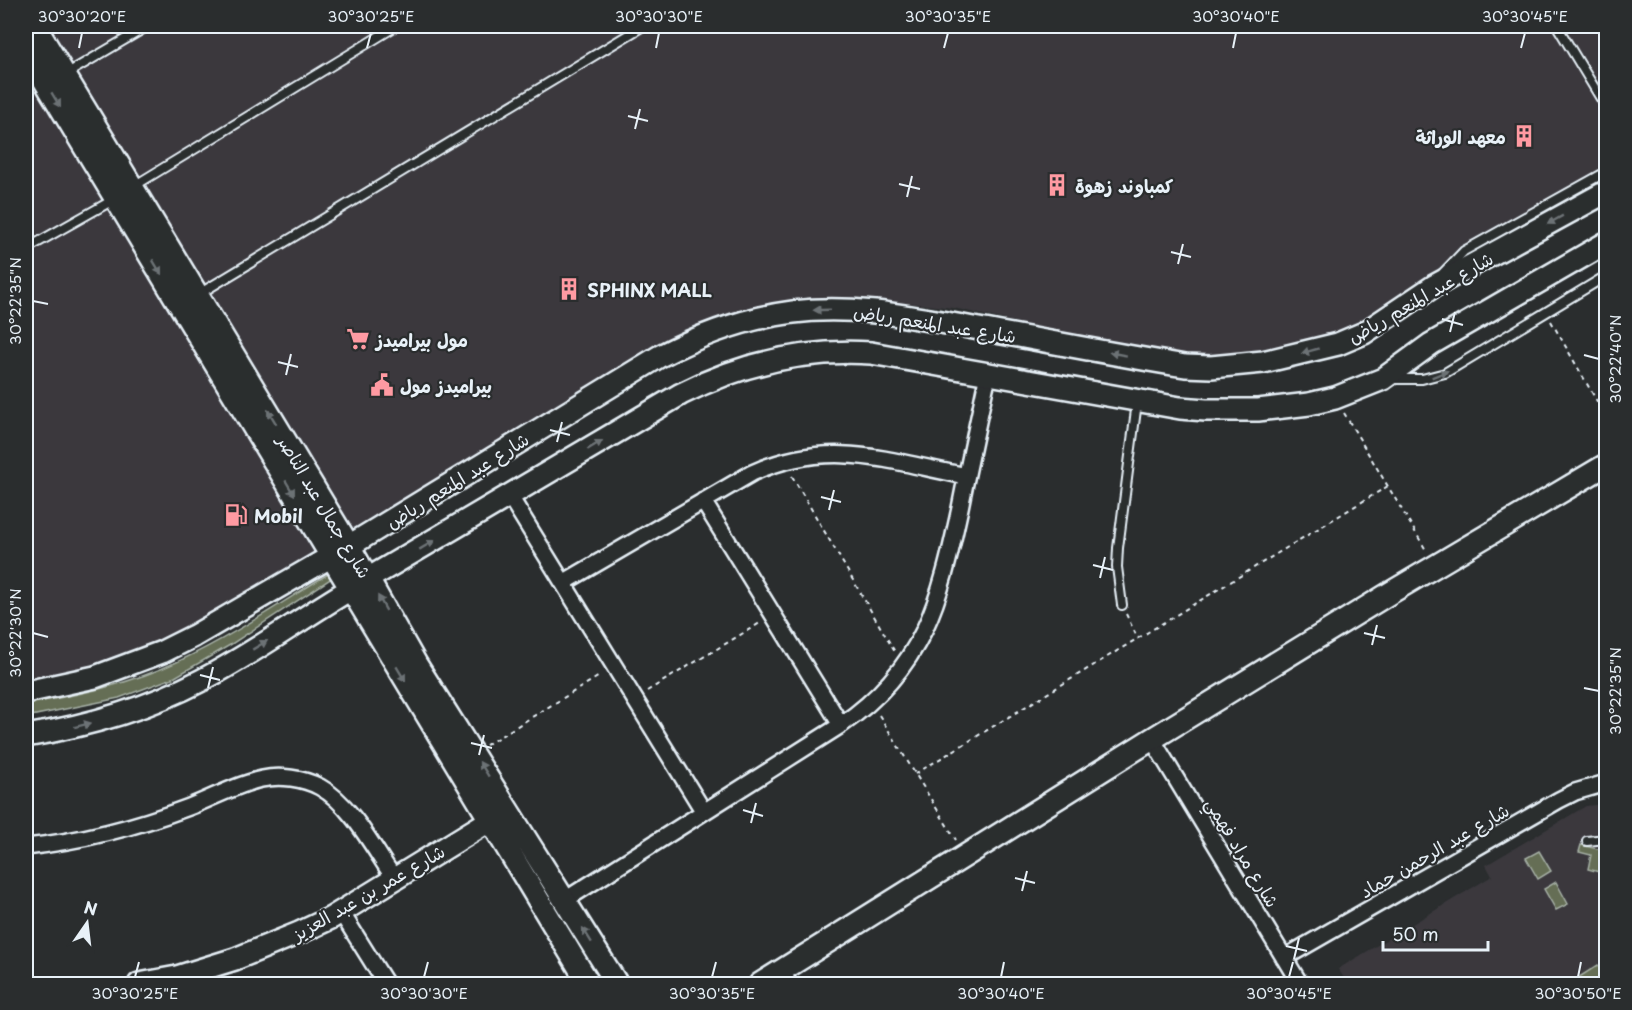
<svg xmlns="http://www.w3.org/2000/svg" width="1632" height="1010" font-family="'Playpen Sans','Playpen Sans Arabic',sans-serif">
  <rect width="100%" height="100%" fill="#2a2d2e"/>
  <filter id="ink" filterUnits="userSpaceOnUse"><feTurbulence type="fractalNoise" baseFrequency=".0167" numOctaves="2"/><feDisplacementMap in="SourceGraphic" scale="12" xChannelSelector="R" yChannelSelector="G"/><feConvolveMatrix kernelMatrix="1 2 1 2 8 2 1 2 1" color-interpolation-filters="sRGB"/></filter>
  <g filter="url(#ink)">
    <path fill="#3b393e" d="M26 26H1606V187L1325 349 1209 360 1095 341 954 308 907 303 849 302 670 349 152 656 26 688Z
      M1606 804V984H1348L1338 969 1492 876 1486 865 1488 864 1586 806Z"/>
    <path fill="#656e55" stroke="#a6b0a6" stroke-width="1.5" d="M333 571 335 576 230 645 175 677 119 698 26 717V704C78 695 131 684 179 661 233 636 282 602 333 571Z
      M1581 845 1606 851 1603 873 1588 869 1591 855 1579 852Z
      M1539 851 1551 871 1538 879 1526 858Z
      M1556 882 1568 904 1556 910 1544 889Z
      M1598 965 1605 976 1591 984H1571L1570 983Z"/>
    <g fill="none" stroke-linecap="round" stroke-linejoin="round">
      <g stroke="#e8f1f8" stroke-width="12">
        <path id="lane" d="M1557 26 1606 107
          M66 74 148 26
          M134 186 396 26
          M26 249 113 200
          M1443 273 1464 251 1606 172
          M199 294 643 26
          M1393 379H1422L1445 373 1606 276
          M1122 605 1117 567 1118 548 1137 402
          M1587 841 1606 839"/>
      </g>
      <g stroke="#e8f1f8" stroke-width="20">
        <path id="street" d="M509 495 704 812
          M703 501 841 725
          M563 583 752 473C830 438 888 461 966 476
          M1152 739 1300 984
          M26 847C82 841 136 827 189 807 213 798 237 784 262 779 280 775 303 778 320 787 351 804 374 849 394 878
          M565 900 841 725C924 668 940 601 960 508 969 463 979 418 988 374
          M341 912 386 984
          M1284 958 1559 800 1575 792 1606 783
          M781 971 789 984"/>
      </g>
      <g stroke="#e8f1f8" stroke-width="26">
        <path id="secondary" d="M35 26 349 546 416 664 617 984
          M26 50 589 984
          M26 692 95 677 162 652 194 636 349 546 660 356C702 334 746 318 793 312 856 304 917 318 979 329 1047 341 1116 355 1185 366L1211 367 1263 362 1338 344 1364 333 1434 286 1606 192
          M26 736C87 726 147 709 202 680 253 654 300 619 349 590 460 525 570 459 681 394 742 363 803 349 871 353L1180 408 1206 410H1258L1309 404 1335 398 1383 379 1431 344 1606 243
          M139 984 177 977 235 959 299 933 331 918 489 821
          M760 984 1152 739 1390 593 1606 465"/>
      </g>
      <path stroke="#e8f1f8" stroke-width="2" stroke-dasharray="4.5 4.5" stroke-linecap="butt" d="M1551 321 1606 417
        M1344 413 1426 550
        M792 476 895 652
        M1126 614 1138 639
        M647 691 760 623
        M879 715 956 840
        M486 745 601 675
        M915 774 1388 486"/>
      <use href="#lane" stroke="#2a2d2e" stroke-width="8"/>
      <use href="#street" stroke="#2a2d2e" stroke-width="15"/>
      <use href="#secondary" stroke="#2a2d2e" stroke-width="21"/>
    </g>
    <defs><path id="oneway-solid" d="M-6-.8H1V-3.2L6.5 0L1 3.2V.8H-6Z" transform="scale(1.5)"/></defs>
    <g fill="#6c7275">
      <use href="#oneway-solid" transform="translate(56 100) rotate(59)"/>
      <use href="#oneway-solid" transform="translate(1555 220) rotate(151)"/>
      <use href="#oneway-solid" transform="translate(157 267) rotate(59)"/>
      <use href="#oneway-solid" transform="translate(822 310) rotate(178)"/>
      <use href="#oneway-solid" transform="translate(1310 351) rotate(164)"/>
      <use href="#oneway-solid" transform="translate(1118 354) rotate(-170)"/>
      <use href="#oneway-solid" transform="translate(1440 374) rotate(-22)"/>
      <use href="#oneway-solid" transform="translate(272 417) rotate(-121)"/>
      <use href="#oneway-solid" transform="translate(595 445) rotate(-31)"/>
      <use href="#oneway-solid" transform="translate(290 488) rotate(59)"/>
      <use href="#oneway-solid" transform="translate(427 545) rotate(-31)"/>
      <use href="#oneway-solid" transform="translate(382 603) rotate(-119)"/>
      <use href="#oneway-solid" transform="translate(260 645) rotate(-31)"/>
      <use href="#oneway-solid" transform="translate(401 674) rotate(59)"/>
      <use href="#oneway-solid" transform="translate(83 725) rotate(-14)"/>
      <use href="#oneway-solid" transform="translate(484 769) rotate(-122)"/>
      <use href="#oneway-solid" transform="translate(587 935) rotate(-122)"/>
    </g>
  </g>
  <path fill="none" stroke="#e8f1f8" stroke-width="2" d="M79 48 82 33M367 48 371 33M656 48 659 33M944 48 948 33M1233 48 1236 33M1521 48 1525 33M628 116 648 121M635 129 640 109M899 184 920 189M907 197 912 176M1171 252 1191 257M1178 264 1183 244M33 301 48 304M1442 319 1463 325M1450 332 1455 312M1584 355 1599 359M278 362 298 367M286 375 291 354M550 430 570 435M557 442 562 422M821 497 841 502M829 510 834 490M1093 565 1113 570M1100 578 1105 557M33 633 48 637M1364 633 1385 638M1372 645 1377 625M200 675 220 680M208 688 213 667M1584 688 1599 691M471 743 492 748M479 755 484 735M743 810 763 816M751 823 756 803M1015 878 1035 883M1022 891 1027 871M1286 946 1307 951M1294 959 1299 938M135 977 139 962M424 977 428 962M712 977 716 962M1001 977 1004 962M1289 977 1293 962M1578 977 1581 962"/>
  <defs>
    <g id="building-bare" transform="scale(1.8)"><path d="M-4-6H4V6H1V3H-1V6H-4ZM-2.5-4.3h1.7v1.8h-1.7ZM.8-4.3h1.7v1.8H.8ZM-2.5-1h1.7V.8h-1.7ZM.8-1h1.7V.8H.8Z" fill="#ff9aa2" stroke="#2a2d2e" stroke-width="2.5" paint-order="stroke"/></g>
    <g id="supermarket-bare" transform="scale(1.8)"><path d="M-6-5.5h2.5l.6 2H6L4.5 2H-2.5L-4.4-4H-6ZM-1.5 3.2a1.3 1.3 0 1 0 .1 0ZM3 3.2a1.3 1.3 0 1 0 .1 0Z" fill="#ff9aa2" stroke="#2a2d2e" stroke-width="2.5" paint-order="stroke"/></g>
    <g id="civic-bare" transform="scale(1.8)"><path d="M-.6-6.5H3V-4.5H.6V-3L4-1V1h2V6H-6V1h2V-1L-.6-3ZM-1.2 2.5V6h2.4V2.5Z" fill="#ff9aa2" stroke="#2a2d2e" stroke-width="2.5" paint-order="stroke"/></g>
    <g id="fuel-bare" transform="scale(1.8)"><path d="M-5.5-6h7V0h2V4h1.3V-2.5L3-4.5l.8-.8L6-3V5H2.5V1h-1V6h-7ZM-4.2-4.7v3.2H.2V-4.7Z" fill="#ff9aa2" stroke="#2a2d2e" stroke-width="2.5" paint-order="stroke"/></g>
  </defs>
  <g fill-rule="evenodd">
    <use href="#building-bare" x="1524" y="136"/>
    <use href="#building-bare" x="1057" y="185"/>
    <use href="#building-bare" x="569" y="289"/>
    <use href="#supermarket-bare" x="358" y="339"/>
    <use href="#civic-bare" x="382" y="385"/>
    <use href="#fuel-bare" x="236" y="515"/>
  </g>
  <g text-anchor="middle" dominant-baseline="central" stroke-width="4.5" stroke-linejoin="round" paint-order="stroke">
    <g font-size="18" font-weight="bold" fill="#e8f1f8" stroke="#2a2d2e" text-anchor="start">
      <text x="1506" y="136" text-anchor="end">معهد الوراثة</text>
      <text x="1075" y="185">كمباوند زهوة</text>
      <text x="587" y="289">SPHINX MALL</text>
      <text x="376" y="339">مول بيراميدز</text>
      <text x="400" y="385">بيراميدز مول</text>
      <text x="254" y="515">Mobil</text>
    </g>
    <g font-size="18" fill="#e8f1f8" stroke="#2a2d2e">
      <text transform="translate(1420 297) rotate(-30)">شارع عبد المنعم رياض</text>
      <text transform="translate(935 323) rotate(9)">شارع عبد المنعم رياض</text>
      <text transform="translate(457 480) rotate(-32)">شارع عبد المنعم رياض</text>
      <text transform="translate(325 506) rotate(59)">شارع جمال عبد الناصر</text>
      <text transform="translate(1434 850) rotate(-30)">شارع عبد الرحمن حماد</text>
      <text transform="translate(1243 852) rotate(59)">شارع مراد فهمي</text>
      <text transform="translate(368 892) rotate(-30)">شارع عمر بن عبد العزيز</text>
    </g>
  </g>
  <rect width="1632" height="1010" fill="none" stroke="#2a2d2e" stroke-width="66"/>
  <g transform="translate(87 923) rotate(14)" stroke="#2a2d2e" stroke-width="4.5" paint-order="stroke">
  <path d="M0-4.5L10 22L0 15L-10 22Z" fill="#e8f1f8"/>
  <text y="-9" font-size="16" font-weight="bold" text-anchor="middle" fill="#e8f1f8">N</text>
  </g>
  <path d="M1383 941v9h105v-9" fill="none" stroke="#e8f1f8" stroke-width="3"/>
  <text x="1392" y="941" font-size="18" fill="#e8f1f8" stroke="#2a2d2e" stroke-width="4.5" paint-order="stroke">50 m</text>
  <rect x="33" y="33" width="1566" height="944" fill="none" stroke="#e8f1f8" stroke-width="2"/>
  <g font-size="15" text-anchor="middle" fill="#e8f1f8">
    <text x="82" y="22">30°30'20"E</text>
    <text x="371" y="22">30°30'25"E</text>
    <text x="659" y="22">30°30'30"E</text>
    <text x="948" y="22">30°30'35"E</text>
    <text x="1236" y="22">30°30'40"E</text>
    <text x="1525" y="22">30°30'45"E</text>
    <text transform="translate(16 301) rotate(-90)" y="5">30°22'35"N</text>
    <text transform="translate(1616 359) rotate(-90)" y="5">30°22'40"N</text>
    <text transform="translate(16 633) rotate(-90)" y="5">30°22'30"N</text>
    <text transform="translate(1616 691) rotate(-90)" y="5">30°22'35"N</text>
    <text x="135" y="999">30°30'25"E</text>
    <text x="424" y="999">30°30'30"E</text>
    <text x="712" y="999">30°30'35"E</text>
    <text x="1001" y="999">30°30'40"E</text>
    <text x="1289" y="999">30°30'45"E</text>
    <text x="1578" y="999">30°30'50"E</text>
  </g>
</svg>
